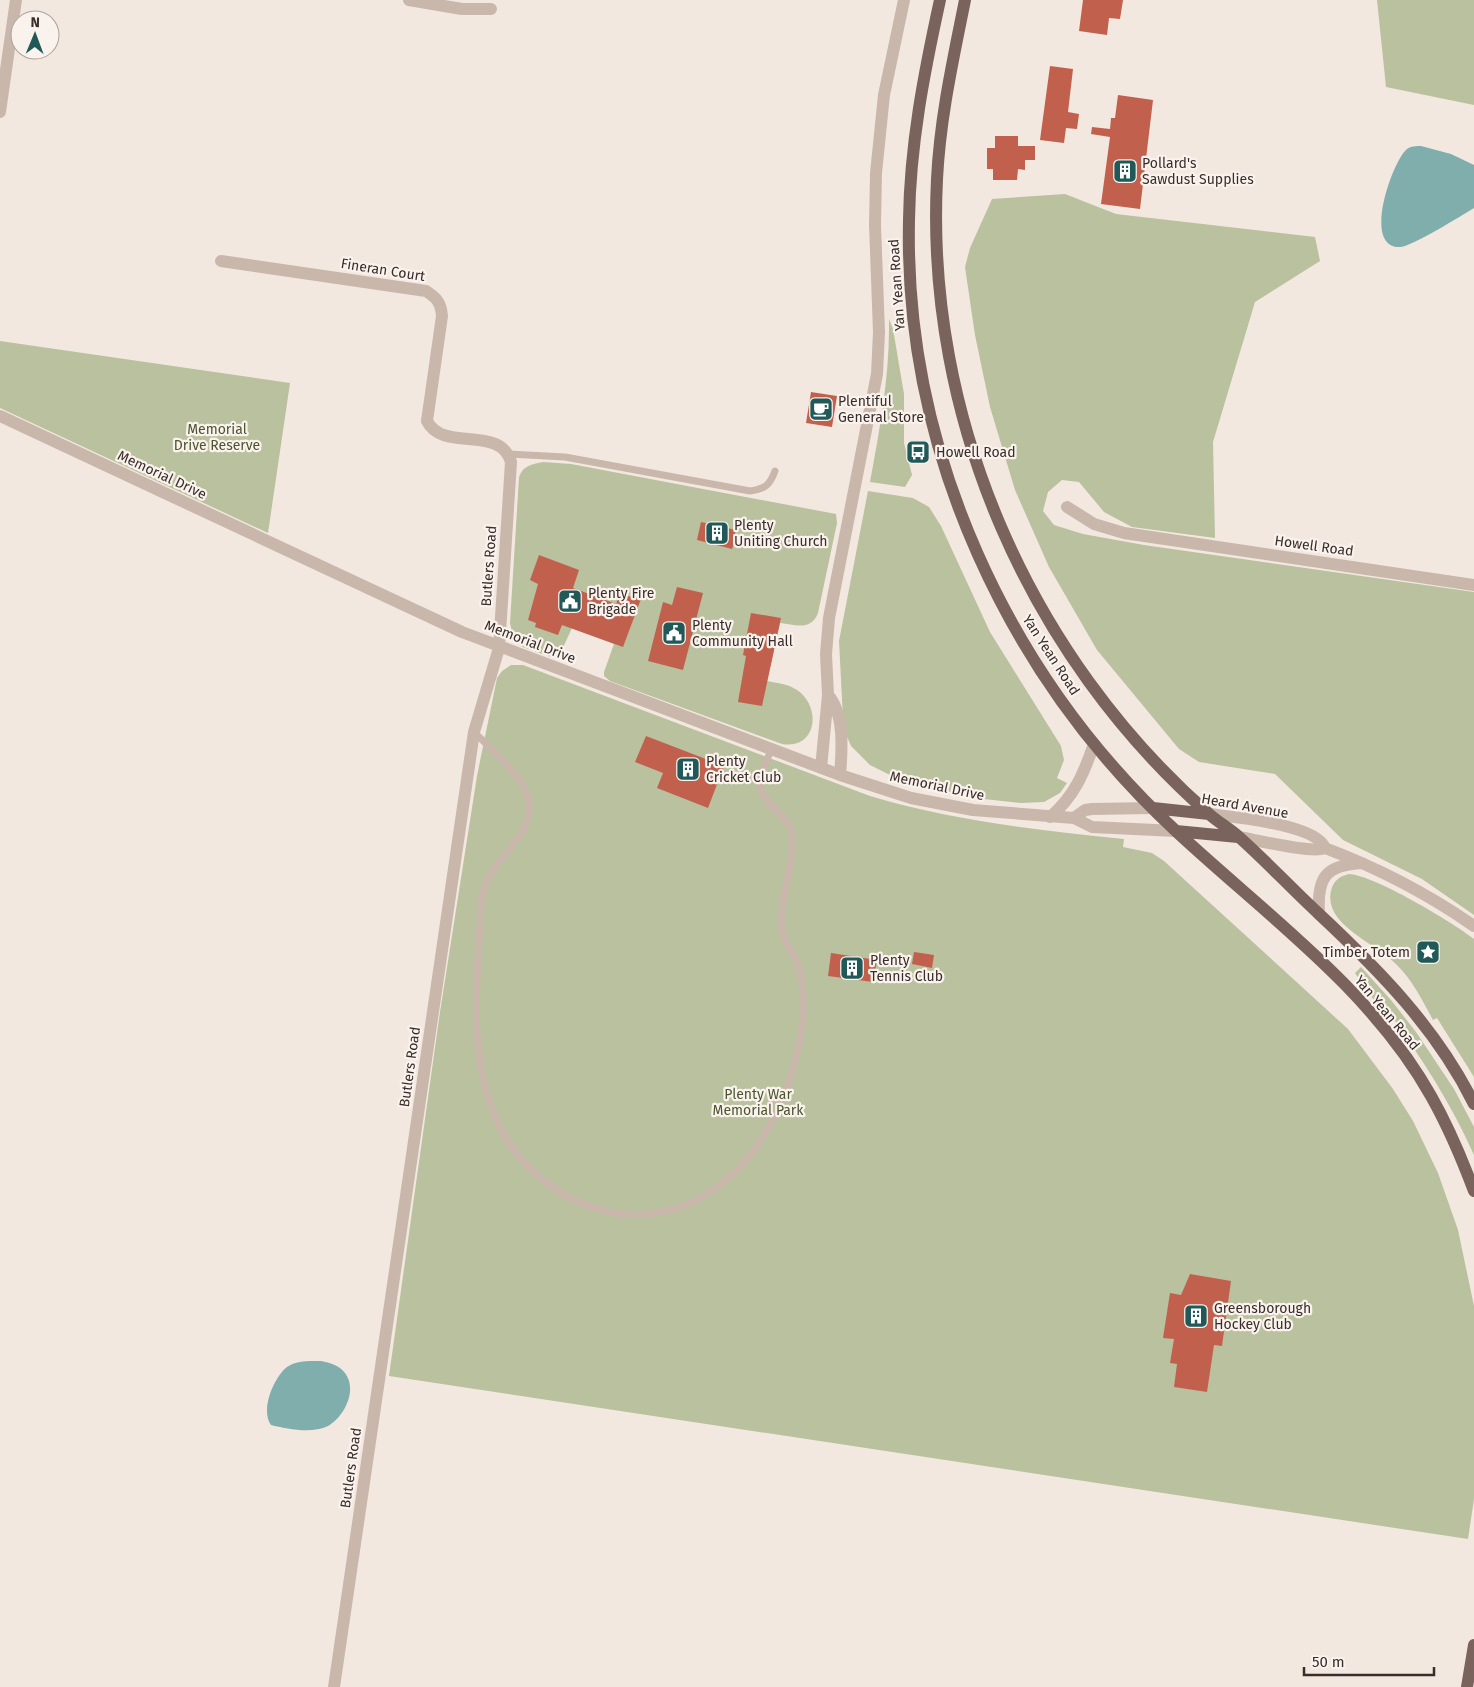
<svg xmlns="http://www.w3.org/2000/svg" width="1474" height="1687" font-family="'Fira Sans',sans-serif">
  <rect width="100%" height="100%" fill="#f2e8df"/>
  <path fill="#b9c19f" d="M1377 0H1474V105L1386 87Z
    M1065 194 1116 214 1315 237 1320 261 1255 302 1213 442 1215 538 1132 527 1104 512 1079 482 1062 480 1048 492 1043 511 1054 525 1083 534 1144 545 1474 592V915L1422 879 1343 840 1275 774 1199 762 1179 749 1097 650 1049 567 1015 490 990 407 975 335 965 267 970 248 992 199Z
    M889 319 893 329 904 394V443L912 475 905 487 870 482C880 428 890 374 889 319Z
    M0 341 290 383 268 533 0 408Z
    M543 462 571 464 836 514 837 523 818 613C811 631 796 625 780 623L767 681C777 683 788 684 797 690 822 707 817 750 782 744L610 681 604 676V672L614 644 572 628 560 654 554 658 523 647 514 641 510 623 519 478C522 466 532 464 543 462Z
    M868 491 913 498 929 507 941 526 990 632 1061 746 1064 760 1057 778 1067 783 1060 793 1044 802 1021 803 984 799 906 783 870 765 851 746 845 732 843 718 839 641Z
    M511 665H523L870 796C953 821 1038 830 1124 839L1123 847 1152 853 1164 861 1348 1029 1393 1089 1413 1121 1438 1173 1458 1230 1474 1306V1499L1468 1539 389 1376 440 1012 477 776 497 678 502 671Z
    M1349 874C1374 875 1452 922 1474 939V1077L1437 1018 1433 1020C1422 1000 1413 981 1397 965 1378 944 1323 925 1331 891 1333 881 1340 876 1349 874Z
    M1361 967 1391 1000 1416 1032 1454 1089 1474 1127V1155C1450 1101 1419 1054 1384 1006L1380 1009 1355 973Z"/>
  <path fill="#7faeac" d="M1421 146 1451 154 1474 165V208C1461 216 1411 247 1400 247 1361 248 1393 160 1407 149 1411 146 1416 146 1421 146Z
    M321 1361C330 1363 339 1365 345 1373 358 1390 344 1417 328 1426 312 1434 287 1429 271 1425 260 1410 274 1377 287 1367 297 1360 310 1361 321 1361Z"/>
  <path fill="#c2604e" d="M1083 0H1123L1120 19 1109 18 1107 35 1079 31Z
    M1050 66 1073 69 1068 112 1079 114 1077 129 1066 128 1064 143 1040 140Z
    M1118 95 1153 100 1140 209 1101 204 1110 137 1091 134 1092 127 1110 129 1111 118H1115Z
    M995 136H1018V146H1035V160H1025V170L1018 169 1017 180H993V169H987V148H995Z
    M811 392 837 396 832 427 806 423Z
    M701 522 736 530 735 535 741 537 739 545 734 543 732 549 697 540Z
    M539 555 579 570 573 588 616 604 620 594 641 599 623 647 562 625 558 635 535 627 536 623 528 620 538 584 530 580Z
    M677 587 703 593 683 670 648 661 663 602 672 605Z
    M751 613 781 618 762 706 738 702 746 656 743 655Z
    M646 736 724 766 708 808 657 788 663 773 635 762Z
    M914 952 934 955 932 968 912 964Z
    M831 953 877 960 873 982 828 976Z
    M1190 1274 1231 1281 1222 1346 1214 1345 1207 1392 1174 1387 1177 1364 1170 1363 1174 1339 1163 1338 1170 1293 1181 1295Z"/>
  <g fill="none" stroke-linecap="round" stroke-linejoin="round">
    <path stroke="#cab7ab" stroke-width="7" d="M508 454 565 457 750 491C765 489 770 485 775 471
      M474 732C491 749 527 779 529 804 532 836 497 855 486 883 479 902 481 921 479 941 475 1001 472 1061 495 1117 531 1201 635 1246 714 1189 750 1164 773 1126 788 1085 800 1050 809 1005 799 968 795 953 781 940 781 923 782 893 794 863 792 832 787 813 757 801 760 780 762 770 767 760 771 750"/>
    <path stroke="#cab7ab" stroke-width="12" d="M409 0 462 9H491
      M0 112 16 0
      M221 261 426 291C437 298 441 303 442 316L427 421C443 453 500 424 511 462L499 648 474 732 334 1687
      M0 416 462 632 840 775 911 798 973 810 1074 818 1092 827 1176 831
      M1067 507 1094 524 1124 533 1474 585
      M828 695C845 714 842 751 840 775
      M821 768 828 695 826 654 829 618 877 374 879 332 875 225 876 173 884 95 904 0
      M1209 814C1234 817 1316 824 1325 848
      M1050 817C1074 797 1084 773 1094 744
      M1074 818 1085 810 1092 809 1153 808
      M1239 837C1256 840 1314 854 1325 848 1378 868 1428 894 1474 926
      M1319 914C1317 879 1324 865 1362 863"/>
    <path stroke="#7a635c" stroke-width="12" d="M940 0C924 73 910 145 909 220 904 451 1008 676 1177 832 1265 914 1371 989 1431 1096 1448 1126 1462 1159 1474 1191
      M965 0C953 60 940 118 937 179 925 418 1029 656 1209 814 1218 822 1230 829 1239 837 1267 862 1292 889 1319 914 1379 970 1437 1029 1474 1104
      M1153 808 1209 814
      M1176 831 1238 837
      M1467 1687 1474 1645"/>
  </g>
  <defs>
    <g id="building-square" transform="scale(1.25)"><rect x="-9" y="-9" width="18" height="18" rx="4" fill="#215958" stroke="#faf2ec"/><path d="M-4-6H4V6H1V3H-1V6H-4ZM-2.5-4.3h1.7v1.8h-1.7ZM.8-4.3h1.7v1.8H.8ZM-2.5-1h1.7V.8h-1.7ZM.8-1h1.7V.8H.8Z" fill="#fff"/></g>
    <g id="cafe-square" transform="scale(1.25)"><rect x="-9" y="-9" width="18" height="18" rx="4" fill="#215958" stroke="#faf2ec"/><path d="M-5.5-4.5H6V0H3Q3 3.5 0 3.5H-2.5Q-5.5 3.5-5.5 0ZM3-3.2v2h1.7v-2ZM-6 4.5H4V6H-6Z" fill="#fff"/></g>
    <g id="bus-square" transform="scale(1.25)"><rect x="-9" y="-9" width="18" height="18" rx="4" fill="#215958" stroke="#faf2ec"/><path d="M-5-6H5V4H4V6H2V4H-2V6H-4V4H-5ZM-3.5-4V0h7V-4ZM-3.5 1.2v1.5H-2V1.2ZM2 1.2v1.5H3.5V1.2Z" fill="#fff"/></g>
    <g id="civic-square" transform="scale(1.25)"><rect x="-9" y="-9" width="18" height="18" rx="4" fill="#215958" stroke="#faf2ec"/><path d="M-.6-6.5H3V-4.5H.6V-3L4-1V1h2V6H-6V1h2V-1L-.6-3ZM-1.2 2.5V6h2.4V2.5Z" fill="#fff"/></g>
    <g id="sight-square" transform="scale(1.25)"><rect x="-9" y="-9" width="18" height="18" rx="4" fill="#215958" stroke="#faf2ec"/><path d="M0-6L1.8-2.2L6-1.7L2.9 1.2L3.7 5.4L0 3.3L-3.7 5.4L-2.9 1.2L-6-1.7L-1.8-2.2Z" fill="#fff"/></g>
  </defs>
  <g fill-rule="evenodd">
    <use href="#building-square" x="1125" y="171"/>
    <use href="#cafe-square" x="821" y="409"/>
    <use href="#bus-square" x="918" y="452"/>
    <use href="#building-square" x="717" y="533"/>
    <use href="#civic-square" x="570" y="601"/>
    <use href="#civic-square" x="674" y="633"/>
    <use href="#building-square" x="688" y="769"/>
    <use href="#sight-square" x="1428" y="952"/>
    <use href="#building-square" x="852" y="968"/>
    <use href="#building-square" x="1196" y="1316"/>
  </g>
  <g text-anchor="middle" dominant-baseline="central" stroke-width="4.5" stroke-linejoin="round" paint-order="stroke">
    <g font-size="14" fill="#382d2a" stroke="#faf2ec" text-anchor="start">
      <text x="1142" y="163">Pollard's<tspan x="1142" dy="16">Sawdust Supplies</tspan></text>
      <text x="838" y="401">Plentiful<tspan x="838" dy="16">General Store</tspan></text>
      <text x="936" y="452">Howell Road</text>
      <text x="734" y="525">Plenty<tspan x="734" dy="16">Uniting Church</tspan></text>
      <text x="588" y="593">Plenty Fire<tspan x="588" dy="16">Brigade</tspan></text>
      <text x="692" y="625">Plenty<tspan x="692" dy="16">Community Hall</tspan></text>
      <text x="706" y="761">Plenty<tspan x="706" dy="16">Cricket Club</tspan></text>
      <text x="1410" y="952" text-anchor="end">Timber Totem</text>
      <text x="870" y="960">Plenty<tspan x="870" dy="16">Tennis Club</tspan></text>
      <text x="1214" y="1308">Greensborough<tspan x="1214" dy="16">Hockey Club</tspan></text>
    </g>
    <g font-size="14" fill="#382d2a" stroke="#faf2ec">
      <text transform="translate(383 270) rotate(9)">Fineran Court</text>
      <text transform="translate(897 285) rotate(-94)">Yan Yean Road</text>
      <text transform="translate(162 475) rotate(25)">Memorial Drive</text>
      <text transform="translate(1314 546) rotate(8)">Howell Road</text>
      <text transform="translate(489 566) rotate(-86)">Butlers Road</text>
      <text transform="translate(530 642) rotate(21)">Memorial Drive</text>
      <text transform="translate(1051 655) rotate(57)">Yan Yean Road</text>
      <text transform="translate(937 786) rotate(12)">Memorial Drive</text>
      <text transform="translate(1245 806) rotate(10)">Heard Avenue</text>
      <text transform="translate(1387 1013) rotate(50)">Yan Yean Road</text>
      <text transform="translate(410 1067) rotate(-82)">Butlers Road</text>
      <text transform="translate(351 1468) rotate(-82)">Butlers Road</text>
    </g>
    <g font-size="14" fill="#4b562f" stroke="#faf2ec">
      <text x="217" y="429">Memorial<tspan x="217" dy="16">Drive Reserve</tspan></text>
      <text x="758" y="1094">Plenty War<tspan x="758" dy="16">Memorial Park</tspan></text>
    </g>
  </g>
  <g transform="translate(35 35) rotate(1)"><circle r="24" fill="#faf2ec" stroke="#aca39e"/>
  <path d="M0-4L9 19L0 12L-9 19Z" fill="#215958"/>
  <text y="-8" font-size="14" font-weight="bold" text-anchor="middle" fill="#382d2a">N</text>
  </g>
  <path d="M1304 1667v8h130v-8" fill="none" stroke="#382d2a" stroke-width="2.5"/>
  <text x="1312" y="1667" font-size="15" fill="#382d2a" stroke="#faf2ec" stroke-width="4" paint-order="stroke">50 m</text>
</svg>
